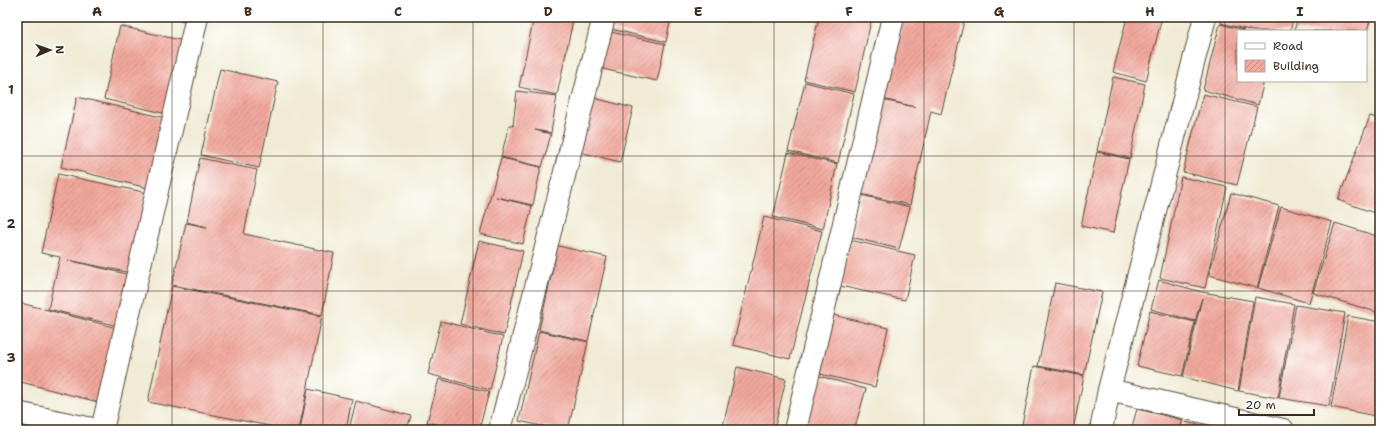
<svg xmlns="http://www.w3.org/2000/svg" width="1397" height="447" font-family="'Shantell Sans',sans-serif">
  <defs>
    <pattern id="building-hatch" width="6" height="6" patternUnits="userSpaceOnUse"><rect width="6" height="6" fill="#f2a89d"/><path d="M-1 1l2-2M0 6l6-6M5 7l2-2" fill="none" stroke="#c5897f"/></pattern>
  </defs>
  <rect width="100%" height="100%" fill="#fff"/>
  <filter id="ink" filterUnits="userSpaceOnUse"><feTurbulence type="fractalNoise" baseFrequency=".025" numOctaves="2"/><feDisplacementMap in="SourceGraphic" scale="8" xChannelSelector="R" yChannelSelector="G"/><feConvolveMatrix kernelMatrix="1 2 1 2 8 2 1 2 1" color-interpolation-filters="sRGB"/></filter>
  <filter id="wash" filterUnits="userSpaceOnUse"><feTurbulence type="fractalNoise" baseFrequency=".012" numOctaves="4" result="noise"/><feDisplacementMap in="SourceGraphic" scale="16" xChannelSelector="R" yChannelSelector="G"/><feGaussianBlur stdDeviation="0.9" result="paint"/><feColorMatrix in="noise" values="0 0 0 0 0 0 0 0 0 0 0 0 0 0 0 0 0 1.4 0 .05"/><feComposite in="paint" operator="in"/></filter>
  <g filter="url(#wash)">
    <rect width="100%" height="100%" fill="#f0ebd4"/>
    <g id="blocks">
      <path fill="url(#building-hatch)" d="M166 17H189L188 22Z
        M534 17H558L573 20 557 95 519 87Z
        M609 17H671L666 42 606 28Z
        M819 17H872L855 92 804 80Z
        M903 17H965L941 114 931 111 910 205 861 194 883 100 915 107 883 99 903 20H907L903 19Z
        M1127 17H1162L1146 81 1113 72Z
        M1222 17H1294L1290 31H1253L1221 23Z
        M1298 17H1371L1366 34V31H1294Z
        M1220 24 1244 30 1238 31V81H1264L1258 105 1203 90Z
        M120 26 184 41 167 114 104 99Z
        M606 31 665 44 657 81 598 68Z
        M220 69 278 82 259 168 201 155Z
        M1113 77 1145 84 1130 158 1097 151Z
        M805 82 854 94 838 163 788 151Z
        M517 91 557 96 551 133 535 130 551 134 542 167 501 157 509 125 513 126Z
        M1203 94 1257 107 1237 185 1183 172Z
        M77 97 165 118 148 188 61 167Z
        M590 97 633 108 620 162 576 151Z
        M1370 116 1380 119V215L1338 200Z
        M1097 152 1129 159 1113 233 1081 226Z
        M788 153 837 164 823 229 773 217Z
        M200 158 257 170 244 234 334 253 322 315 172 285 186 223 207 227 187 222Z
        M501 158 541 167 533 205 496 197 532 206 523 244 480 234Z
        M58 174 148 193 131 273 68 260 130 275 118 326 48 309 60 257 41 253Z
        M1181 177 1227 187 1205 288 1160 278Z
        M1231 193 1279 206 1257 288 1209 275Z
        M861 195 910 207 899 249 851 237Z
        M1281 207 1332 222 1309 303 1258 288Z
        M764 217 822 231 790 359 733 345Z
        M1335 223 1380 237V313L1313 293Z
        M850 240 915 255 905 300 840 286Z
        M479 241 523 251 504 335 460 324Z
        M558 246 607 257 588 341 539 330Z
        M1159 280 1202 292 1253 301 1238 391 1183 377 1202 298 1195 321 1151 309Z
        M1055 283 1102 292 1084 375 1038 366Z
        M172 286 322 316 299 430H290L148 402Z
        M1255 297 1294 304 1278 398 1239 391Z
        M17 302 117 328 98 402 17 381Z
        M1296 305 1345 313 1329 406 1279 398Z
        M1150 311 1195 322 1182 376 1137 366Z
        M833 315 888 328 875 387 820 374Z
        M1348 316 1380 322V417L1331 407Z
        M441 321 503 337 490 390 428 374Z
        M539 331 588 342 568 430H560L519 421Z
        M1034 366 1084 376 1073 430H1021Z
        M737 367 786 379 774 430H722Z
        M819 376 866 389 854 430H804Z
        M439 379 489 392 479 430H461L427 422Z
        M308 389 352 399 346 430H300Z
        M356 401 411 416 407 430H349Z
        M1137 409 1183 420 1180 430H1131Z
        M1186 422 1216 429V430H1184Z
        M427 423 455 429V430H425Z"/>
    </g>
  </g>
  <g filter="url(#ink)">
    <use href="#blocks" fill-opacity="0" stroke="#564739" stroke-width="1"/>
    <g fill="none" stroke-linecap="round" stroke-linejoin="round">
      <g stroke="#564739" stroke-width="24">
        <path id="street" d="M1109 390 1283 430
          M102 430 197 17
          M500 430 604 17
          M795 430 893 17
          M1101 430 1109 390 1205 17"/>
      </g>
      <g stroke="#564739" stroke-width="24">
        <path id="secondary" d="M17 413 97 430"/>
      </g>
      <use href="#street" stroke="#fff" stroke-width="22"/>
      <use href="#secondary" stroke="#fff" stroke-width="22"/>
    </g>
  </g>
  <path fill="none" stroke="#3b2a1e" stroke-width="1" stroke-opacity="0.55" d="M172 17V430M323 17V430M473 17V430M623 17V430M774 17V430M924 17V430M1074 17V430M1225 17V430M17 156H1380M17 291H1380"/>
  <rect width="1397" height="447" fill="none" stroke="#fff" stroke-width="44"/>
  <rect x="1237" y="30" width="130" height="52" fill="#ffffff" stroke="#b1aaa5"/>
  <rect x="1245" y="43" width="20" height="6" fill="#ffffff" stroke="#b1aaa5"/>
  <text x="1273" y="50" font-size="12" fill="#3b2a1e">Road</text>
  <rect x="1245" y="60" width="20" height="12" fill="url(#building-hatch)" stroke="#b1aaa5"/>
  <text x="1273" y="70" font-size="12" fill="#3b2a1e">Building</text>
  <g transform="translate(50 50) rotate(88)" stroke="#ffffff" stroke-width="3" paint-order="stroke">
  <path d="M0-3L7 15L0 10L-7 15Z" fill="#3b2a1e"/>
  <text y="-6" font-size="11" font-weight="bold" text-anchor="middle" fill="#3b2a1e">N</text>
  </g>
  <path d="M1239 409v6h75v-6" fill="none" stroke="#3b2a1e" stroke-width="2"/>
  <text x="1245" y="409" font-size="12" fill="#3b2a1e" stroke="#ffffff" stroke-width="3" paint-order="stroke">20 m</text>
  <rect x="22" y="22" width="1353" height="403" fill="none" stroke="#3b2a1e" stroke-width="1.5"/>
  <g font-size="13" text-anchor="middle" font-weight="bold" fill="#3b2a1e">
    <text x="97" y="16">A</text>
    <text x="248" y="16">B</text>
    <text x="398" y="16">C</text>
    <text x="548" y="16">D</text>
    <text x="698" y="16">E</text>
    <text x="849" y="16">F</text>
    <text x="999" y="16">G</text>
    <text x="1150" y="16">H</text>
    <text x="1300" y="16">I</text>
    <text x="11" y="94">1</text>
    <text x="11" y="228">2</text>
    <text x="11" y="362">3</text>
  </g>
</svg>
